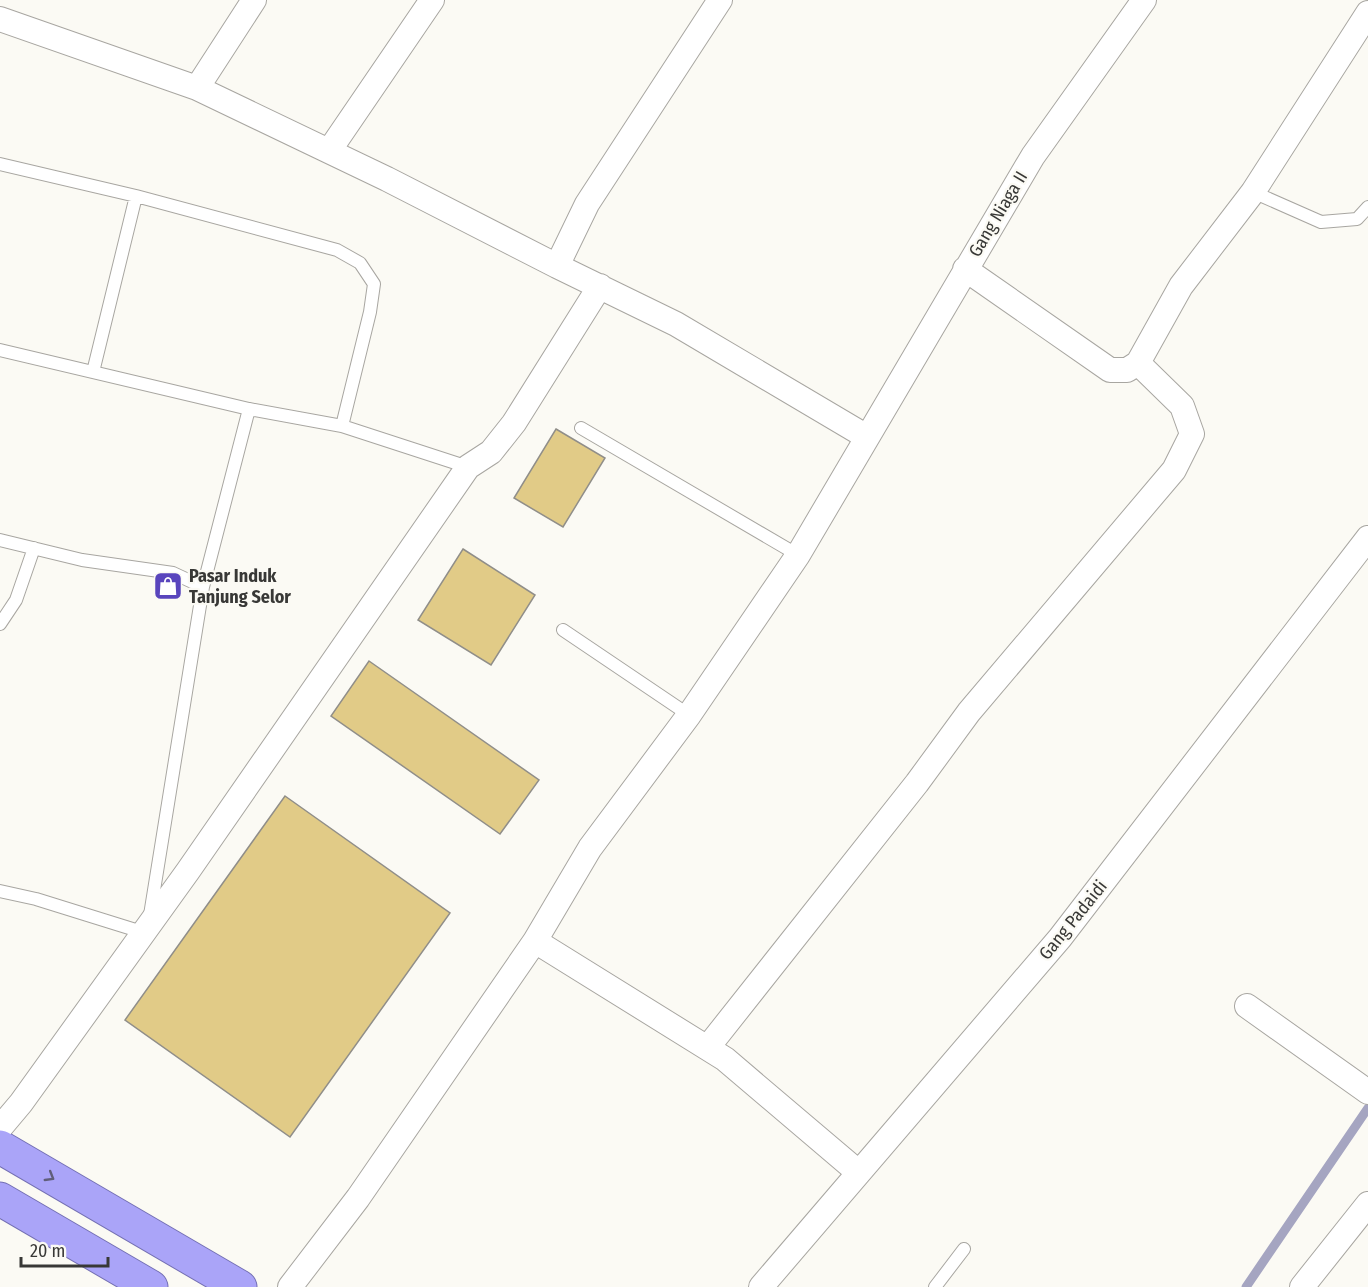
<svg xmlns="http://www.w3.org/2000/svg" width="1368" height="1287" font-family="'Fira Sans Condensed',sans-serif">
  <rect width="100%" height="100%" fill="#fbfaf4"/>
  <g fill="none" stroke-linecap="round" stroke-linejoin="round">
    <path stroke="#a5a5c1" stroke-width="9" d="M1246 1287 1368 1108"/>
  </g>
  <path fill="#e1cb87" stroke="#908e89" stroke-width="1.5" d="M556 429 605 458 563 527 514 498Z
    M463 549 535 595 491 665 418 620Z
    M369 661 539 780 500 834 331 716Z
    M285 796 450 913 290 1137 125 1020Z"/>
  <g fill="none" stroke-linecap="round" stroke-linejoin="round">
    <g stroke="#a8a6a1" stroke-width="14">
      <path id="service" d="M0 164 136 196
        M1253 192 1321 222 1357 219 1368 207
        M0 350 249 409
        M93 372 136 196 337 250 360 263 374 284 370 312 342 426
        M581 428 798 555
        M0 540 82 560 173 573 203 587 249 409 342 426 468 467
        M0 624 16 600 34 548
        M563 630 689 715
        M0 891 36 899 142 932
        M150 915 203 587
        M935 1287 964 1249"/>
    </g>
    <g stroke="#a8a6a1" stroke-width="26">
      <path id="minor" d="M720 0 587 204 557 266 676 324 867 437
        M0 19 197 88 387 179 557 266
        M197 88 254 0
        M329 151 432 0
        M965 269 1110 370H1127L1138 363 1181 286 1253 192 1368 13
        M535 941 725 1059 858 1172
        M1247 1006 1368 1092
        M708 1047 917 783 969 712 1174 470 1192 434 1182 406 1138 363
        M0 1128 21 1103 188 871 468 467 491 452 514 423 600 286
        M290 1287 358 1198 535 941 590 848 689 715 798 555 1033 156 1144 0
        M761 1287 1060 938 1368 538
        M1302 1287 1368 1204"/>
    </g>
    <g stroke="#7470b3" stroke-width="35">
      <path id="trunk" d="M0 1147 240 1287
        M0 1199 151 1287"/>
    </g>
    <use href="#service" stroke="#fff" stroke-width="12"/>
    <use href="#minor" stroke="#fff" stroke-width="24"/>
    <use href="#trunk" stroke="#aaa4f8" stroke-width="33"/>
  </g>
  <defs><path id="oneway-chevron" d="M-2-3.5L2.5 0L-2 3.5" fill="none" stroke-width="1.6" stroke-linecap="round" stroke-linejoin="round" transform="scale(1.5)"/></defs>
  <use stroke="#605e7a" href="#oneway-chevron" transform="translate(50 1177) rotate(31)"/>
  <defs>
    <g id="shop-square" transform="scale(1.5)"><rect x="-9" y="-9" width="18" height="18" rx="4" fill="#5945bd" stroke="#fbfaf4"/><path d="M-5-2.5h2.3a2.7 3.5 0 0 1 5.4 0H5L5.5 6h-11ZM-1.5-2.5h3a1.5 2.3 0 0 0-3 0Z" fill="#fff"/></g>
  </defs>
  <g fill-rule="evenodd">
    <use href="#shop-square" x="168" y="586"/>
  </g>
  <g text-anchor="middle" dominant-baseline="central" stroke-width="4.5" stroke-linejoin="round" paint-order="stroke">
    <g font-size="18" fill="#383836" stroke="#fbfaf4">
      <text transform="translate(998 214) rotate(-59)">Gang Niaga II</text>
      <text transform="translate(1073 920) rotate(-51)">Gang Padaidi</text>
    </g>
    <g font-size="18" font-weight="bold" fill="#383836" stroke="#fbfaf4" text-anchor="start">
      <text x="189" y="576">Pasar Induk<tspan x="189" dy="21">Tanjung Selor</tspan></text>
    </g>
  </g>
  <path d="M21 1257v9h87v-9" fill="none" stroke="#383836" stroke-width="3"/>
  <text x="30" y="1257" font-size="18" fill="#383836" stroke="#fbfaf4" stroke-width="4.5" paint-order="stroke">20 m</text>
</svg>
